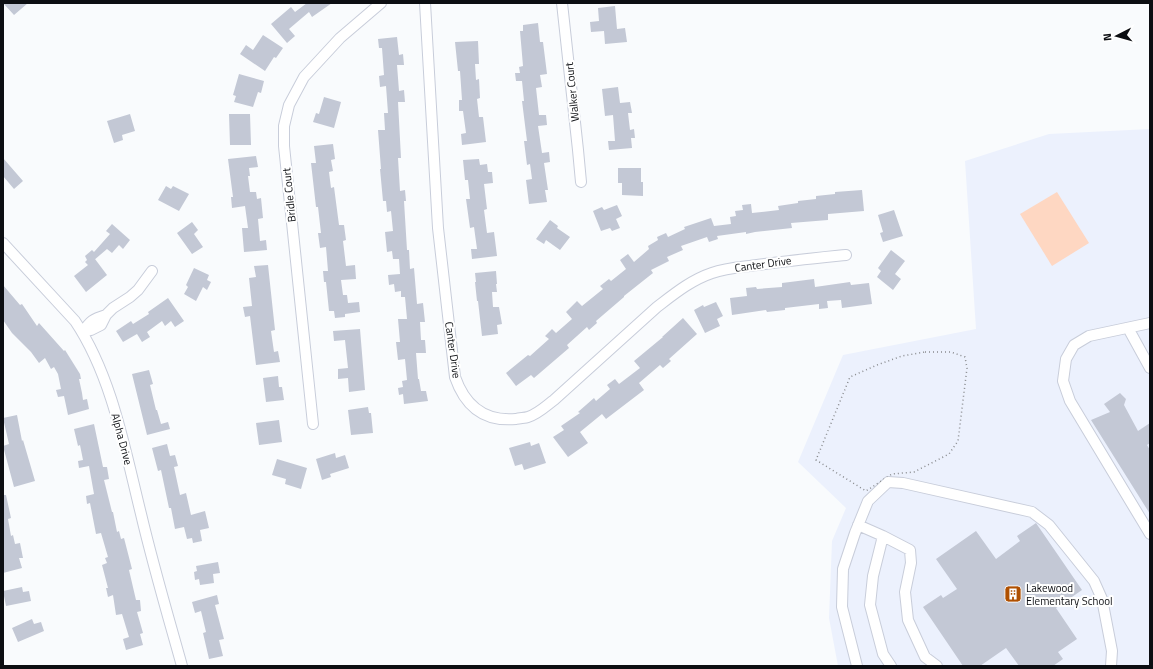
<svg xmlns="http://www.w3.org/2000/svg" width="1153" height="669" font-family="'Titillium Web',sans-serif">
  <rect width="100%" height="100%" fill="#f9fbfd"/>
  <path fill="#ecf1fd" d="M1150 129V666H838L829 618 832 541 846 508 798 462 843 355 976 329 965 161 1049 134Z"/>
  <path fill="#fed7c2" d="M1057 192 1089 243 1052 266 1020 214Z"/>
  <path fill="#c3c8d5" d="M3 3H28L14 15Z
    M307 3H332L312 17 309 12 289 29 295 36 287 43 271 24 291 7 295 12Z
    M615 6 617 29 625 28 627 42 605 44 604 31 591 32 590 22 599 21 598 8Z
    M538 23 540 42H543L547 74 540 75 542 87 536 88 539 115H546L547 125 538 126 542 153 549 152 550 162 544 163 548 190H545L547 202 529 204 526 180 532 179 530 164 527 165 524 141H527L522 101H524L522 81H516L515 73H520L519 67 523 66 520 31H523V25Z
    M263 35 283 48 276 58 274 57 265 71 240 54 246 45 253 50Z
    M397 37 399 55 403 54 404 65H397L399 91 404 90 405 102H398L401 158H398L400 191 405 190 406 201H404L407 250H409L410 269 414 268 417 304 423 303 425 322H420L421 340H425L426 353H416L418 379H419L421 391H426L428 401 404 404 403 394 399 395 398 388 403 387 402 381 407 380 405 359 398 360 396 342H400L398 319H407L405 297H401V291L395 292 394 284 389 285 388 275 400 274 399 259H393L392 251 387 252 385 232 393 231 391 211 387 212 386 201H383L380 169H381L378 130H385L384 113H388L386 86 380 87 379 76 384 75 382 48H379L378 39Z
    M478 41 479 64H475L476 80 479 79 480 98 477 99 479 117H483L486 142 462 145 461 134 466 133 463 111H459V100H462L460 71H458L455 42Z
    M239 74 264 81 261 93 258 92 253 107 234 102 236 96 233 95Z
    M618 87 620 103 630 102 632 113H628L630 130 634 129 635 138H631L632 148 609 150 608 141H615L613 115 605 116 602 89Z
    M324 97 341 102 334 128 313 122 316 113 319 114Z
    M130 114 135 131 122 135 123 140 114 143 107 121Z
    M229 114H250L251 145H230Z
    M333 144 335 159 331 160 333 171 329 172 331 188 334 187 339 225H344L346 240 343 241 346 266 355 265 356 279 341 280 343 295H347L348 303 359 302 360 312 345 314V317L335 318 334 311H329L326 282H324L323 271H328L326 247 320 248 318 233H321L318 207H316L311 163H316L314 146Z
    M256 156 258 167 249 168 250 176H248L250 192H256L257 199 261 198 263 218 258 219 260 241 266 240 267 250 244 252 242 228H248L245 206 232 208 231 197H233L228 159Z
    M3 158 23 181 14 189 3 176Z
    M479 159 480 165 487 164 488 172H492L493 183 484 184 487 209 484 210 487 233 494 232 497 256 472 259 471 249H477L474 227 470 228 466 199H470L468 180H465L463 160Z
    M618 168H641V182H643V196L622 195V183H618Z
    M166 186 171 189 173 186 189 194 179 211 158 200Z
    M862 190 864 211 828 214V220L791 223 792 228 755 232 746 234V232L717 236 718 239 709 242 707 237 681 246 683 250 667 257 669 261 651 270 653 273 624 296V297L596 321 597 323 589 330 587 327 567 345 569 348 534 378 531 375 516 386 506 373 528 355 530 356 549 339 545 336 552 329 556 333 572 319 566 312 577 301 582 306 603 289 600 286 609 279 611 281 626 269 620 260 628 254 634 262 649 249 648 246 658 240 657 237 666 233 668 237 685 229 684 227 711 218 714 226 731 224 730 217 736 216 735 211 743 210 742 205 751 204 752 213 779 210 778 206 798 203V201L816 199V196L835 194V192Z
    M617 205 622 216 616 219 620 228 612 231 610 228 601 231 593 211 602 207 604 210Z
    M894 210 903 236 883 242 880 233 883 232 878 215Z
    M550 220 558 226 557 228 570 237 560 250 546 240 544 244 536 239Z
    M192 222 198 230 194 234 203 247 192 254 177 233Z
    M112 224 130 240 123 249 119 245 112 253 107 249 93 261 95 259 107 275 86 292 74 276 88 265 85 262 87 260 85 256 92 250 94 252 110 234 106 231Z
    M891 250 905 261 895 274 901 279 893 290 877 277 881 271 878 268Z
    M268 265 275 330 271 331 274 352 278 351 280 362 256 365 250 316 245 317 243 307 252 306 249 278 256 277 254 266Z
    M194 268 209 275 207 280 211 282 207 290 203 287 196 301 184 294 188 287 186 285Z
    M496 271 497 284H496L497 292H492L493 307H499L502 324 497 325 498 334 482 336 478 301H477L475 282H476L475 273Z
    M814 279 815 287 850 282 851 285 869 283 872 304 842 308 841 300 827 301 828 308 819 309V304L785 308V310L767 312 766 310 732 315 730 298 747 296 746 288 756 287 757 289 782 287V283Z
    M3 285 20 305 22 304 37 326 39 323 64 351 65 350 80 374 81 379H79L82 393 83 400 87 399 89 409 68 415 64 396 58 397 56 390 61 389 58 374 54 367 51 369 45 358 39 363 31 352 12 333 3 320Z
    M168 298 184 321 175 327 171 321 165 326 162 321 147 332 150 337 142 342 137 334 123 342 116 331 131 321 133 324 149 314 148 312Z
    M716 302 723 316 717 319 720 326 705 333 694 310 703 305 704 307Z
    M683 318 697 334 669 359 671 361 663 368 660 365 639 383 644 390 606 419 602 414 580 432 588 443 568 457 553 437 564 430 561 426 580 413 578 412 594 398 596 401 610 389 607 385 615 379 619 384 640 368 634 361 663 337H662Z
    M360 329 365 390 349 392 348 378 338 379V369L348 368 345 340 334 341 333 331Z
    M149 370 153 384 150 385 156 410H157L161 424 168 422 170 429 147 435 132 374Z
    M278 376 279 387H282L284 400 266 402 263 378Z
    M1120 393 1126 399 1124 405 1138 431 1150 423V443L1147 445 1150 450V514L1091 420 1110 412 1104 404Z
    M368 407 369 413H371L373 433 351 435 348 410Z
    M17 415 22 441 23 440 35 481 14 487 3 446 9 444 3 418Z
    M279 420 282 442 259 445 256 423Z
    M94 424 103 467H107L109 479 104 480 112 512H113L117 532 119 531 121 539 124 538 132 569 129 570 136 600H140L141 611 137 612 143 633 140 634 143 645 126 650 123 639 129 637 122 614 116 615 113 595 108 597 106 588H108L102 565 107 563 105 558 108 557 101 533 96 534 90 503 87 504 86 496 94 494 89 466 79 468 78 461 83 460 80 445 78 446 74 429Z
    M530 442 531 446 539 443 546 463 524 470 522 464 515 466 509 448Z
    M167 444 170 456 175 455 178 466 174 467 180 495 186 493 191 515 205 511 209 528 200 530 202 541 193 543 192 538 187 539 184 527 175 529 171 508H169L161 470 158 471 152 448Z
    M335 453 336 458 345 455 349 468 330 474 331 477 322 480 316 459Z
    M277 459 307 468 301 489 285 484 286 479 272 475Z
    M3 495H6L11 518 8 519 11 536 13 535 15 544 20 543 23 558H19L22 568 3 573Z
    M1036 523 1082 590 1056 608 1077 639 1058 652 1063 659 1053 666H1019L1006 648 980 666H963L923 607 941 595 943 598 957 589 936 559 976 531 996 559 1020 541 1017 536Z
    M218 562 220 573 213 574 214 583 200 585 199 579 195 580 194 572 197 571 196 566Z
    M22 587 23 592 29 591 31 601 6 606 3 591Z
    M217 595 219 604 215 605 224 639 219 640 223 656 209 659 203 633 206 632 201 611 195 613 192 602Z
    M32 619 34 624 41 622 44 631 18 642 12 628Z"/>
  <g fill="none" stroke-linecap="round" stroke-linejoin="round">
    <g stroke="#c8cdda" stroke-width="12">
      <path id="minor" d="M425 3 438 228 455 377C465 406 484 422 516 419 520 418 525 418 528 417 538 414 546 406 554 400L657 307C674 294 691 280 712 273 726 268 743 267 757 265 787 261 817 258 846 255
        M562 3 578 150 581 182
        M3 243 75 321C112 376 125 450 141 514 153 565 168 616 182 666
        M1150 323 1089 336 1074 345 1066 359 1063 381 1070 401 1150 534
        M1128 328 1150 368
        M83 332 91 330 101 325 106 315 113 308 130 297 138 290 152 271
        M83 332C90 321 93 319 106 315
        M313 424 284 146V126L289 105 304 77 340 38 381 3
        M858 525 883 536 910 550 911 563 905 592 908 620 925 657 937 666
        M883 536 873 576 870 605 883 654 891 666
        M857 666 842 607 843 569 855 533 868 501 888 482 903 483 1032 512 1049 525 1094 581 1102 599 1112 651 1111 666"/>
    </g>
    <path stroke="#898b8e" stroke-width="1.5" stroke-dasharray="1 3" stroke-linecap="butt" d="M925 352H951L965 357 967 368 958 441 949 454 914 472 892 474 866 491 816 460 850 377 877 365 902 356Z"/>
    <use href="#minor" stroke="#fff" stroke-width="10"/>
  </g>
  <defs>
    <g id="building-square" transform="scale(0.9)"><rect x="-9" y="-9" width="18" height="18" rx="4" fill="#af5001" stroke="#fff"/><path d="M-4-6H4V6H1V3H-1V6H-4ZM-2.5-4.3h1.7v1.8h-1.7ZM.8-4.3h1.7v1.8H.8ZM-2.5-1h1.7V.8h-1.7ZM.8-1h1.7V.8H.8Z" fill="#fff"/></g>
  </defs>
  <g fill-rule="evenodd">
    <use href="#building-square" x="1013" y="594"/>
  </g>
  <g text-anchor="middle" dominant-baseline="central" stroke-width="4" stroke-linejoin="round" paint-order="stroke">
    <g font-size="11" fill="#0c0e12" stroke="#fff">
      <text transform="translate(572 92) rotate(-96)">Walker Court</text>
      <text transform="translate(289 195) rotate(-96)">Bridle Court</text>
      <text transform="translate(763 264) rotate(-8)">Canter Drive</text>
      <text transform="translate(453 350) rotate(82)">Canter Drive</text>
      <text transform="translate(122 439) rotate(75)">Alpha Drive</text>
    </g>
    <g font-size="11" fill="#0c0e12" stroke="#fff" text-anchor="start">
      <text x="1026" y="588">Lakewood<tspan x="1026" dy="13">Elementary School</tspan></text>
    </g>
  </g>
  <rect width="1153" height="669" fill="none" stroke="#0c0e12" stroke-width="8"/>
  <g transform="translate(1117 36) rotate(264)" stroke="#ffffff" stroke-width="3" paint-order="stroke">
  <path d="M0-3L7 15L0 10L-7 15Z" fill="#0c0e12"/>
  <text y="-6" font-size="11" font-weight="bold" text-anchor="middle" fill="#0c0e12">N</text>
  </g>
</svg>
